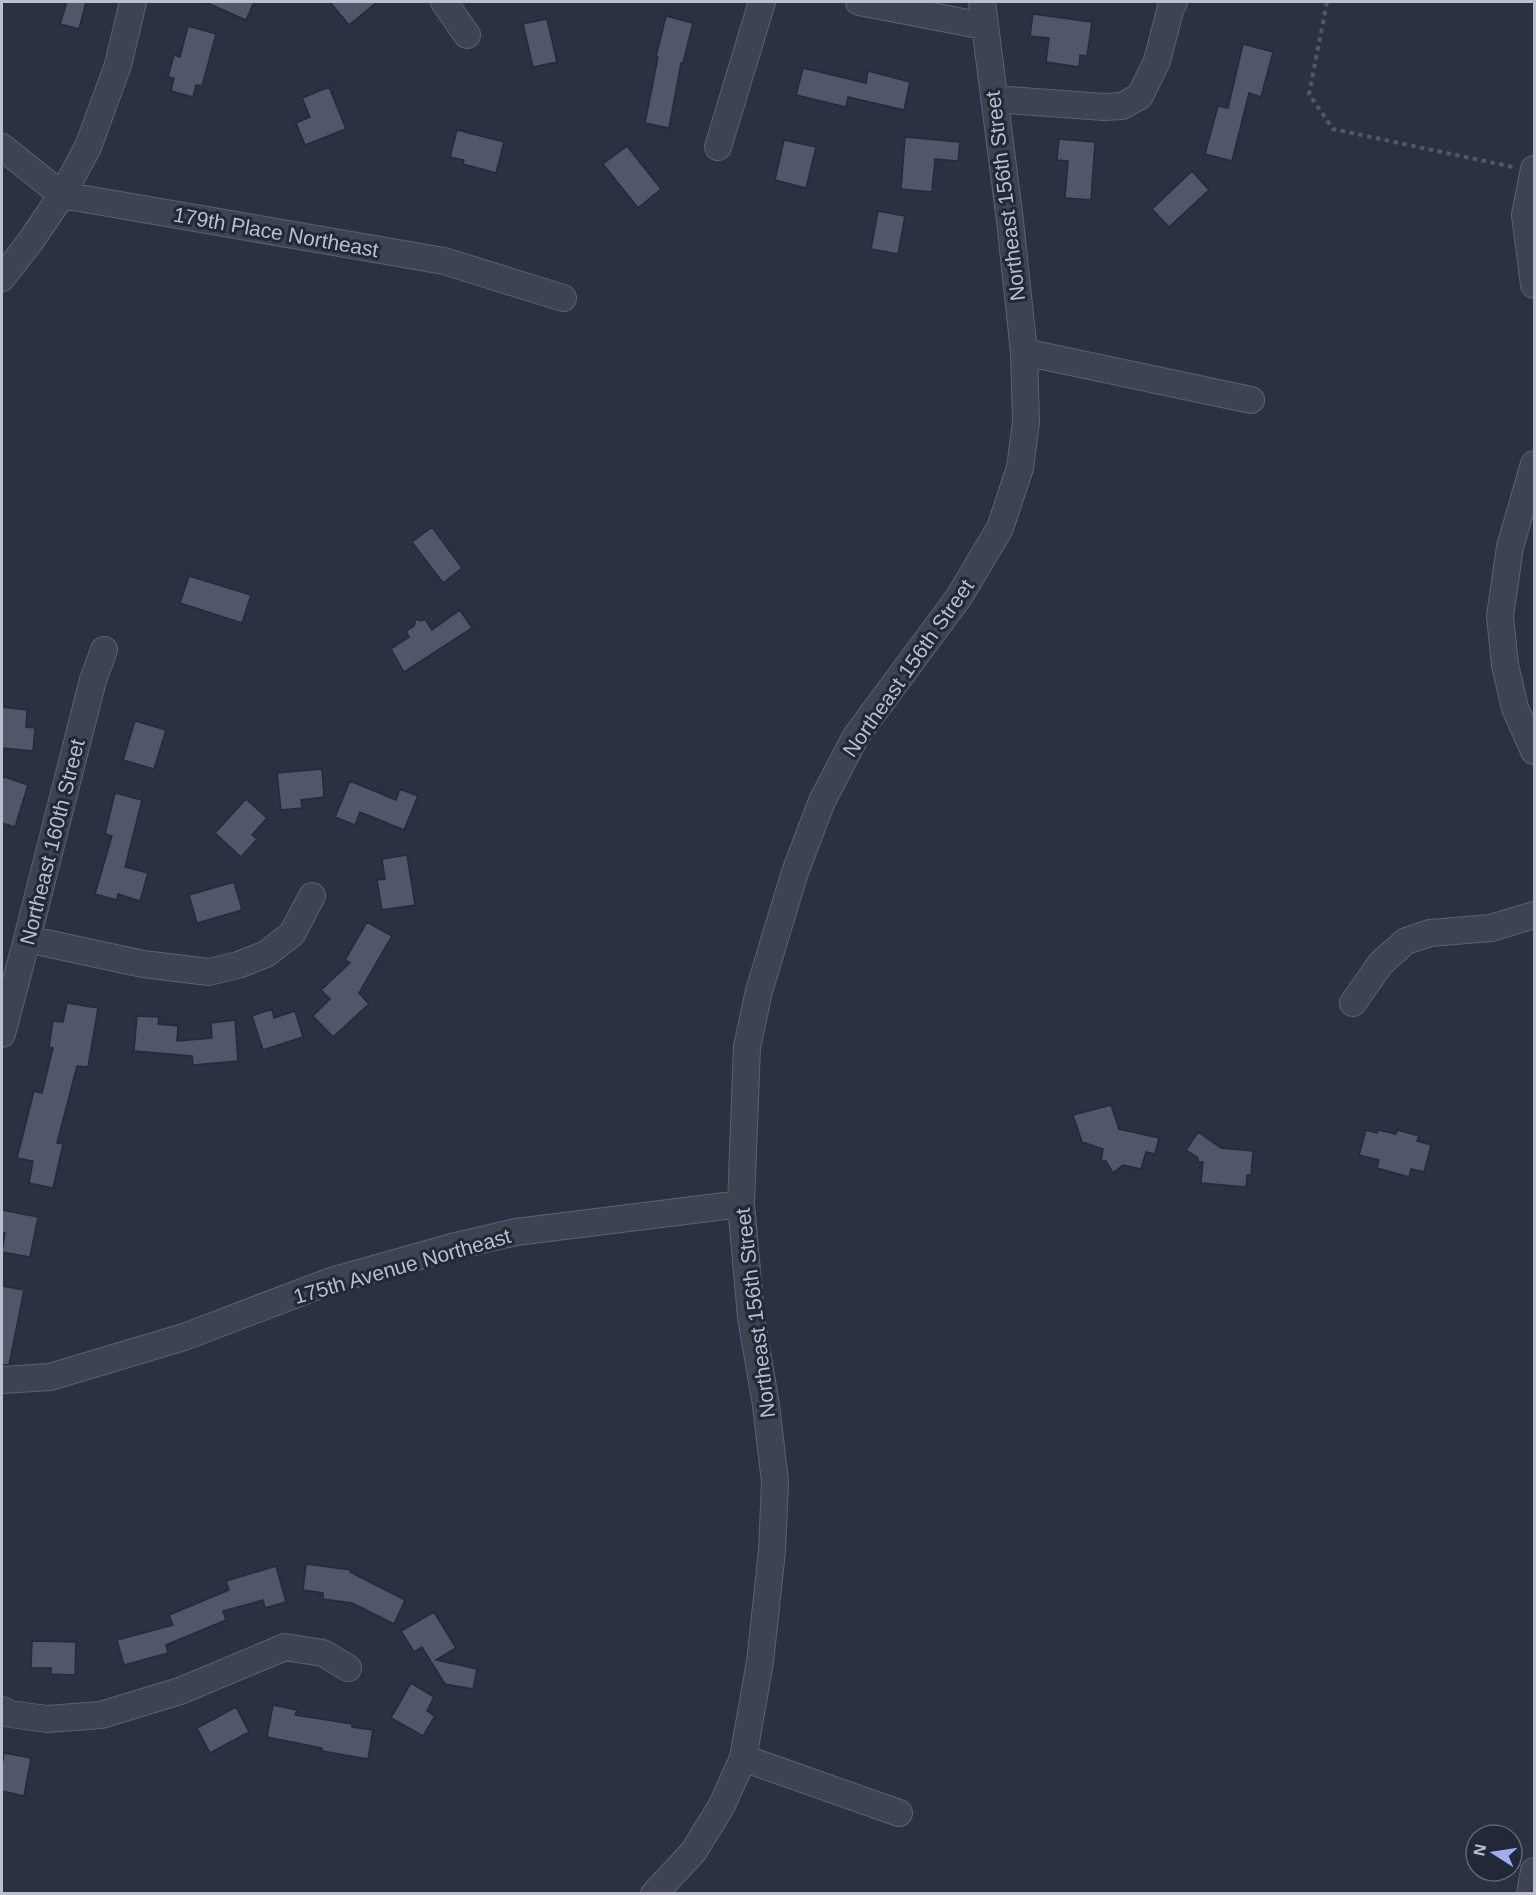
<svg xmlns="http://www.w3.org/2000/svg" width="1536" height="1895" font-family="Helvetica,sans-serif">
  <rect width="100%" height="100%" fill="#2a3142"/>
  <path fill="#50576b" stroke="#242a39" stroke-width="1.5" d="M67 2H86L79 29 60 24Z
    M205 2H254L246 20Z
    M330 2H377L349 25Z
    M1033 14 1092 22 1087 56 1080 55 1079 67 1046 62 1049 38 1030 36Z
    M666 16 693 23 683 63H681L669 128 645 123 658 57H656Z
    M547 19 557 62 533 67 523 24Z
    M188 26 216 34 202 86 196 85 193 97 171 91 174 78 168 77 174 55 180 57Z
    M1243 44 1273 52 1261 97 1249 93 1232 161 1205 154 1218 106 1228 108Z
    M803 68 866 83 868 71 910 82 904 110 848 97 846 107 796 95Z
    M329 87 346 129 305 145 296 123 310 117 302 98Z
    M457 130 504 142 496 173 463 164 464 160 450 157Z
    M905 137 960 142 958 161 935 159 932 192 901 189Z
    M1059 139 1095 142 1091 200 1065 198 1068 161 1057 160Z
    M784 140 816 147 806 188 775 180Z
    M627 146 661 189 638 208 603 164Z
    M1192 171 1209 190 1169 227 1152 209Z
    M878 211 905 216 898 254 871 249Z
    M432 527 462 568 443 583 412 542Z
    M189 576 251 595 242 623 180 603Z
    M460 610 472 628 404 672 391 649 409 637 406 631 414 626 416 619 421 621 425 619 432 630Z
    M2 707 27 710 26 727 35 728 33 751 2 748Z
    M135 721 166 730 154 769 123 760Z
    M322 769 324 797 301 800 302 808 281 810 277 773Z
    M2 776 28 785 15 827 2 823Z
    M350 781 396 800 400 789 418 796 404 830 360 812 355 825 335 817Z
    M115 793 142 800 125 867 148 873 140 901 118 894 117 900 95 894 112 836 105 834Z
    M246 799 267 818 252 835 257 839 241 857 215 833Z
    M407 855 415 905 382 910 377 880 385 879 382 859Z
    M234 882 242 910 197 923 189 895Z
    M367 922 392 936 359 993 369 1004 333 1037 313 1016 330 999 321 990 350 963 345 960Z
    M67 1003 98 1008 88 1067 77 1066 57 1143 63 1144 53 1188 29 1183 33 1161 17 1158 34 1091 42 1093 53 1048 49 1047 53 1021 63 1022Z
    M272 1009 274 1018 295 1011 303 1037 263 1050 252 1016Z
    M137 1016 159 1017 158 1024 178 1026 177 1041 212 1038 211 1023 235 1020 238 1061 193 1065 192 1056 134 1051Z
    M1111 1105 1119 1129 1159 1138 1155 1154 1146 1152 1141 1169 1123 1165 1113 1173 1106 1161 1101 1160 1103 1149 1082 1142 1073 1115Z
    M1366 1130 1377 1133 1378 1130 1396 1134 1397 1130 1419 1136 1417 1141 1431 1145 1424 1172 1411 1169 1409 1177 1377 1168 1379 1160 1359 1155Z
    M1198 1132 1221 1148 1253 1151 1251 1175H1247L1246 1187 1201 1183 1203 1162H1198V1158L1186 1150Z
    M2 1210 38 1217 30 1257 2 1252 5 1233H2Z
    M2 1286 24 1290 9 1365H2Z
    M306 1564 351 1570 350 1572 405 1600 394 1624 352 1603 323 1599V1593L303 1590Z
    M276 1566 286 1602 265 1608 263 1600 223 1611 226 1620 166 1645 168 1653 124 1665 117 1640 173 1625 169 1615 229 1590 226 1581Z
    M434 1612 456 1648 436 1660 477 1669 473 1689 445 1684 422 1647 414 1652 401 1631Z
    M32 1641 76 1642 75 1675 51 1674V1668H31Z
    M411 1683 434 1697 427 1711 435 1716 423 1736 391 1718Z
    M273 1705 297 1710 295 1715 352 1724V1727L373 1730 368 1759 322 1751V1748L267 1737Z
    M236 1707 249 1732 210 1753 197 1728Z
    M4 1753 31 1758 24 1796 2 1791V1765Z"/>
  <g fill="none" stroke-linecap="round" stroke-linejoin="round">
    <g stroke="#5c616f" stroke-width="28">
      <path id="minor" d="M444 2 467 35
        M859 2 984 26
        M994 99 1104 107 1122 106 1140 96 1157 61 1171 7 1174 2
        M2 147 62 195 444 261 563 298
        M718 147 762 2
        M1534 169 1525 215 1534 285
        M2 278 30 242 62 195 88 147 118 65 133 2
        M1024 352 1251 400
        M1534 464 1510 547 1500 616 1505 665 1515 708 1534 751
        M27 939 143 964 209 972 238 965 266 954 292 934 312 896
        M1353 1003 1381 963 1406 941 1430 933 1491 928 1534 915
        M2 1034 27 939 93 680 104 650
        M2 1380 50 1377 184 1337 331 1281 452 1247 516 1232 741 1204
        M2 1710 10 1714 47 1719 101 1715 180 1691 285 1647 323 1653 348 1668
        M743 1758 899 1813
        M654 1894 694 1851 722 1805 743 1758 760 1662 772 1551 775 1482 766 1405 751 1317 741 1204 747 1047 759 991 795 872 822 801 856 736 959 597 1000 528 1020 468 1026 422 1024 352 1010 221 982 2
        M1530 1894 1534 1871"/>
    </g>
    <path stroke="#4c5c62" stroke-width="4" stroke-dasharray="4.5 4.5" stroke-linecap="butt" d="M1327 2 1309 94 1333 129 1513 167"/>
    <use href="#minor" stroke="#3e4352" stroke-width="26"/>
  </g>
  <g text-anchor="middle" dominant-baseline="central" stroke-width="6" stroke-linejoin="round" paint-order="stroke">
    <g font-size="21" fill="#bbbfcc" stroke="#222837">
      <text transform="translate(1005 196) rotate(-97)">Northeast 156th Street</text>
      <text transform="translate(276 232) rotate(10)">179th Place Northeast</text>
      <text transform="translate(908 668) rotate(-55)">Northeast 156th Street</text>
      <text transform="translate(52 842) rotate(-76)">Northeast 160th Street</text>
      <text transform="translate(402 1266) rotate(-16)">175th Avenue Northeast</text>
      <text transform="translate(755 1313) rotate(-97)">Northeast 156th Street</text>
    </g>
  </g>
  <rect width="1536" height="1895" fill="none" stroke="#bbbfcc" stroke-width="6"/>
  <g transform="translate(1494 1853) rotate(282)"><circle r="28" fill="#222837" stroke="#5f6473" stroke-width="1.5"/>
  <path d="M0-4.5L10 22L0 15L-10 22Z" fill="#9bb0f1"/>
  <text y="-9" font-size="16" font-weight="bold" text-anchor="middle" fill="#bbbfcc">N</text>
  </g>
</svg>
